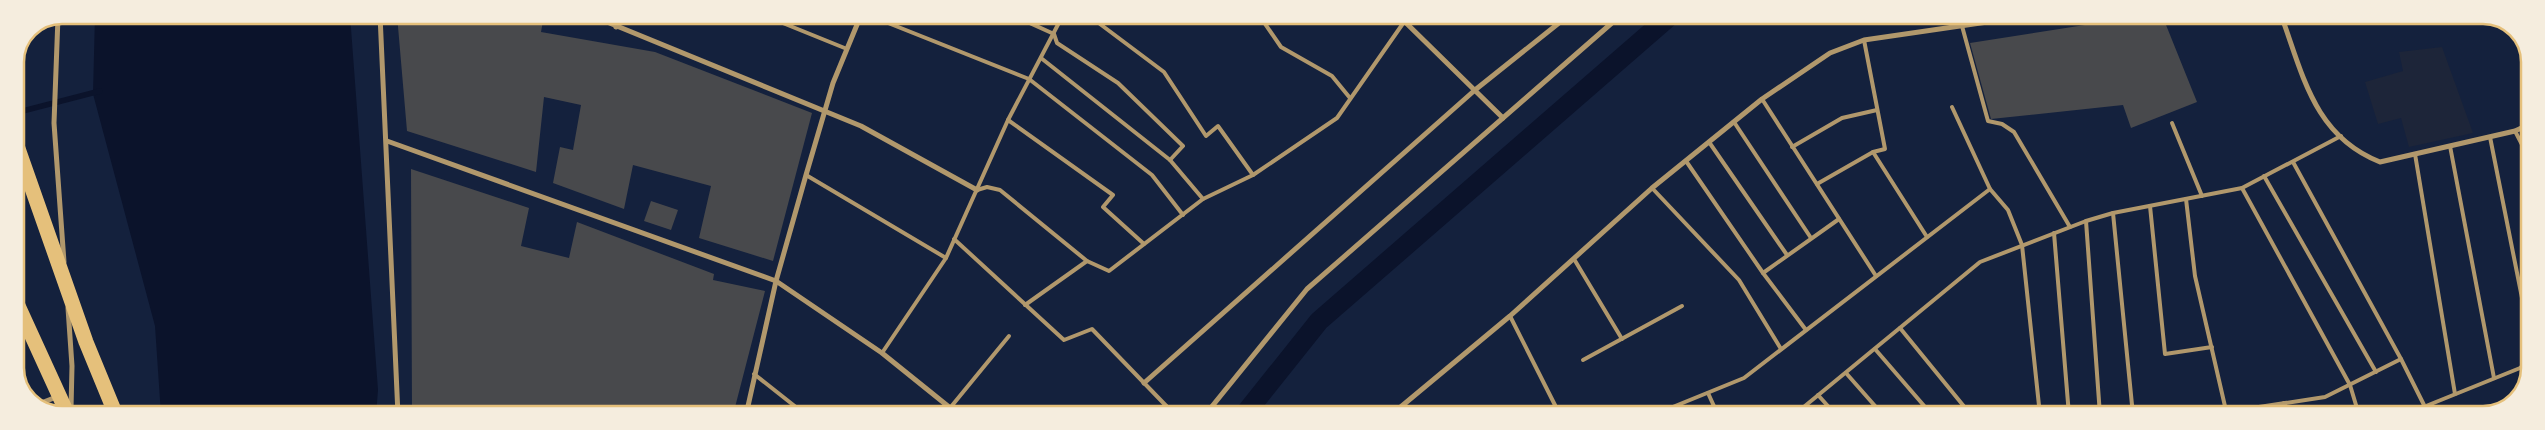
<svg xmlns="http://www.w3.org/2000/svg" width="2545" height="430" font-family="'Alegreya Sans',sans-serif">
<style>
.green{fill:#1d2539}
.water{fill:#0b132b}
.lines{fill:none;stroke-linecap:round;stroke-linejoin:round}
.stream{stroke:#0b132b;stroke-width:5.5}
.canal{stroke:#0b132b;stroke-width:20}
.building{fill:#48494c}
.service{stroke:#b1986c;stroke-width:4}
.minor{stroke:#b1986c;stroke-width:5}
.motorway{stroke:#e5c07b;stroke-width:15}
.rim{fill:none;stroke:#e5c07b;stroke-width:2.5}
</style>
<rect width="100%" height="100%" fill="#14213d"/>
<!-- green -->
<path class="green" d="M2442 47 2473 133 2409 147 2401 118 2378 124 2365 82 2403 71 2399 52Z"/>
<!-- water -->
<path class="water" d="M95 15H350L378 390 376 415H161L155 326 93 94Z"/>
<g class="lines">
<!-- stream -->
<path class="stream" d="M15 113 100 91"/>
<!-- canal -->
<path class="canal" d="M1244 415 1319 321 1671 15"/>
</g>
<!-- building -->
<g class="building">
<path d="M397 15H544L541 32 655 52 812 113 773 261 699 238 711 186 633 165 624 209 553 183 560 147 573 150 581 105 544 97 536 172 407 131Z"/>
<path d="M2149 15H2162L2197 102 2131 128 2123 105 1991 119 1970 43Z"/>
<path d="M411 169 529 208 521 246 569 258 577 222 714 274 713 280 765 291 733 415H412Z"/>
<path d="M651 201 678 210 671 230 644 221Z"/>
</g>
<g class="lines">
<!-- service -->
<g class="service">
<path d="M763 15 847 49"/>
<path d="M868 15 1029 79 1152 175 1183 215"/>
<path d="M1012 15 1054 34 1057 43 1118 83 1183 146 1170 160"/>
<path d="M1088 15 1164 72 1206 136 1218 126 1253 175"/>
<path d="M1259 15 1281 47 1332 76 1350 98"/>
<path d="M1962 26 1988 121 2002 124 2014 132 2070 227"/>
<path d="M1041 58 1170 160 1203 199"/>
<path d="M1762 99 1876 276"/>
<path d="M1952 107 1990 189 2008 210 2022 245 2040 415"/>
<path d="M1008 120 1113 195 1103 207 1144 244"/>
<path d="M1734 122 1811 238"/>
<path d="M2172 123 2202 196"/>
<path d="M2515 131 2530 160"/>
<path d="M2490 137 2530 338"/>
<path d="M1709 142 1787 255"/>
<path d="M2450 146 2494 378"/>
<path d="M1792 147 1842 118 1877 110"/>
<path d="M1873 152 1927 237"/>
<path d="M2415 154 2455 394"/>
<path d="M1686 161 1763 273 1806 330"/>
<path d="M2293 162 2401 359 2429 415"/>
<path d="M806 175 946 258"/>
<path d="M2264 176 2376 372"/>
<path d="M1817 184 1873 152 1885 149 1864 40"/>
<path d="M1652 188 1739 280 1781 349"/>
<path d="M2242 188 2350 385 2359 415"/>
<path d="M977 190 987 187 1000 190 1087 261"/>
<path d="M2186 199 2195 276 2227 415"/>
<path d="M2150 206 2165 354 2212 347"/>
<path d="M2113 213 2133 415"/>
<path d="M2086 221 2100 415"/>
<path d="M2054 233 2069 415"/>
<path d="M954 239 1064 340 1092 329 1175 415"/>
<path d="M1574 259 1622 339"/>
<path d="M1763 273 1839 219"/>
<path d="M1025 305 1087 261 1109 271 1203 199 1253 175 1337 118 1404 22"/>
<path d="M1510 316 1560 415"/>
<path d="M1900 328 1971 415"/>
<path d="M1875 349 1932 415"/>
<path d="M882 353 946 258 1008 120 1063 15"/>
<path d="M1583 360 1682 306"/>
<path d="M2521 367 2527 379"/>
<path d="M1846 373 1883 415"/>
<path d="M754 374 806 415"/>
<path d="M1708 393 1718 415"/>
<path d="M1818 395 1836 415"/>
<path d="M2284 403 2286 415"/>
<path d="M2426 406 2530 364"/>
<path d="M950 408 1009 336"/>
<path d="M2226 412 2325 397 2401 359"/>
<path d="M1158 415 1166 406"/>
<path d="M1653 415 1744 378 1990 189"/>
<path d="M1794 415 1980 262 2086 221 2113 213 2242 188 2341 136"/>
</g>
<!-- minor -->
<g class="minor">
<path d="M380 15 398 415"/>
<path d="M590 15 861 126 977 190"/>
<path d="M1398 15 1503 118"/>
<path d="M2281 15C2303 75 2314 136 2380 162L2515 131 2530 124"/>
<path d="M58 17 54 123 64 262"/>
<path d="M616 27 621 15"/>
<path d="M387 141 776 281 882 353 959 415"/>
<path d="M68 308 72 366 71 409"/>
<path d="M1144 383 1475 90 1569 15"/>
<path d="M36 405 59 396"/>
<path d="M746 415 776 281 806 175 833 83 861 15"/>
<path d="M1205 415 1307 289 1621 15"/>
<path d="M1391 415 1510 316 1652 188 1762 99 1830 53 1864 40 2036 15"/>
</g>
<!-- motorway -->
<g class="motorway">
<path d="M15 140 86 342 116 415"/>
<path d="M15 299 68 415"/>
</g>
</g>
<!-- crop -->
<path d="M0 0H2545V430H0ZM62 24H2483A38 38 0 0 1 2521 62V368A38 38 0 0 1 2483 406H62A38 38 0 0 1 24 368V62A38 38 0 0 1 62 24Z" fill="#f5edde" fill-rule="evenodd"/>
<path class="rim" d="M62 24H2483A38 38 0 0 1 2521 62V368A38 38 0 0 1 2483 406H62A38 38 0 0 1 24 368V62A38 38 0 0 1 62 24Z"/>
</svg>
